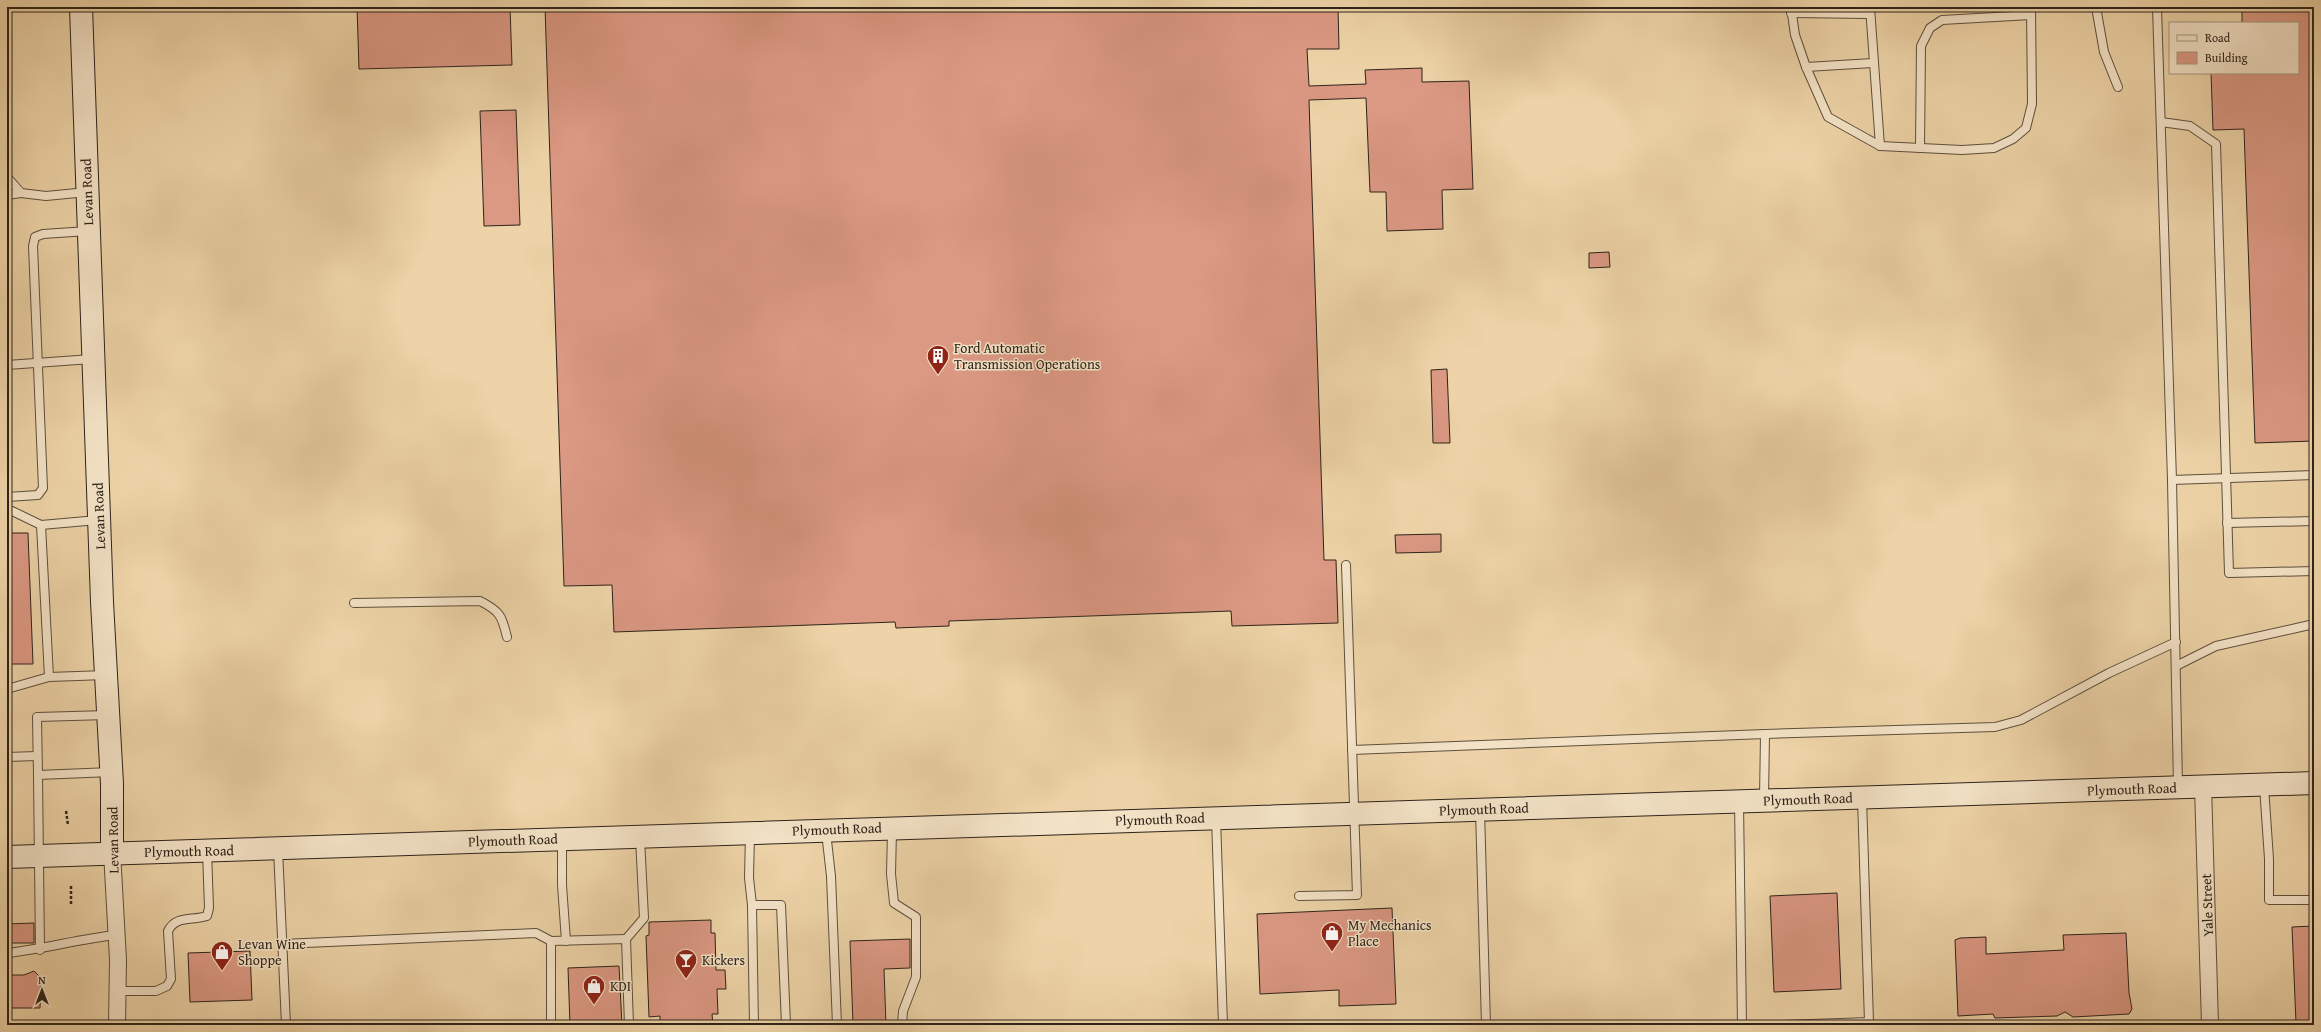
<svg xmlns="http://www.w3.org/2000/svg" width="2321" height="1032" font-family="'Gentium Book Plus',serif">
<style>
.building{fill:#db9883;stroke:#2e231a}
.lines{fill:none;stroke-linecap:round;stroke-linejoin:round}
.lane-casing{stroke:#5e4f3d;stroke-width:10}
.street-casing{stroke:#5e4f3d;stroke-width:18}
.secondary-casing{stroke:#2e231a;stroke-width:24}
.path{stroke:#2e231a;stroke-width:2.5;stroke-dasharray:3 2;stroke-linecap:butt}
.lane{stroke:#f3e2c6;stroke-width:8}
.street{stroke:#f3e2c6;stroke-width:16}
.secondary{stroke:#f3e2c6;stroke-width:22}
.labels{text-anchor:middle;stroke-width:3;stroke-linejoin:round;paint-order:stroke}
.street-label{font-size:14px;fill:#2e231a;stroke:#f3e2c6}
.poi-label{font-size:14px;fill:#2e231a;stroke:#f3e2c6;text-anchor:start}
</style>
<rect width="100%" height="100%" fill="#edd3a7"/>
<filter id="stains"><feTurbulence type="fractalNoise" baseFrequency=".005" numOctaves="4"/><feColorMatrix values="0 0 0 0 .2 0 0 0 0 .09 0 0 0 0 .02 0 0 0 .5 -.17"/></filter>
<radialGradient id="worn" r=".72"><stop offset=".6" stop-color="#630" stop-opacity="0"/><stop offset="1" stop-color="#630" stop-opacity=".3"/></radialGradient>
<!-- building -->
<g class="building">
<path d="M357 7H510L512 65 359 69Z"/>
<path d="M545 7H1338L1339 49H1307L1309 86 1366 84 1365 70 1422 68V82L1469 81 1473 189 1442 190 1443 229 1387 231 1386 192H1370L1366 98 1309 100 1324 560H1336L1338 623 1232 626 1231 611 949 621V626L896 628 895 622 614 632 612 585 564 586Z"/>
<path d="M2242 7H2314V441L2255 443 2244 129 2213 130 2211 73H2298V23H2242Z"/>
<path d="M516 110 520 225 484 226 480 111Z"/>
<path d="M1609 252 1610 267 1589 268V253Z"/>
<path d="M1447 369 1450 443H1433L1431 370Z"/>
<path d="M7 533H28L33 664H7Z"/>
<path d="M1441 534V552L1396 553 1395 535Z"/>
<path d="M1837 893 1841 989 1774 992 1770 896Z"/>
<path d="M1392 908 1396 1004 1339 1006V990L1260 994 1257 914Z"/>
<path d="M711 920V933H715L716 970H725L726 989H717L718 1014H712L713 1025H660V1016L649 1017 646 936 649 935V922Z"/>
<path d="M34 923V943H7V924Z"/>
<path d="M2314 926V1022L2296 1023 2292 927Z"/>
<path d="M2126 933 2129 993 2132 1009 2129 1014 2073 1017 2065 1012 2057 1016 1995 1018 1993 1014 1958 1016 1955 940 1960 938 1986 937V954L2064 950 2063 935Z"/>
<path d="M910 939V968L884 969 886 1025H853L850 941Z"/>
<path d="M250 951 252 1000 190 1002 188 953Z"/>
<path d="M619 966 622 1025H570L568 968Z"/>
<path d="M34 971 41 978 40 1008H7V975H24Z"/>
</g>
<g class="lines">
<!-- lane casing -->
<g class="lane-casing">
<g id="lane">
<path d="M1791 7 1795 35 1806 67 1828 117 1880 146 1962 150 1994 148 2013 139 2026 128 2032 104 2031 7"/>
<path d="M1870 7 1880 146"/>
<path d="M2096 7 2104 52 2118 87"/>
<path d="M2157 7 2172 480 2178 786"/>
<path d="M1791 13 1870 14"/>
<path d="M1806 67 1873 63"/>
<path d="M2161 122 2190 126 2216 144 2229 573 2314 571"/>
<path d="M1920 148 1921 46 1930 28 1942 20 2031 15"/>
<path d="M7 171V177L21 193 46 196 87 192"/>
<path d="M7 195 21 193"/>
<path d="M7 365 92 359"/>
<path d="M2172 480 2314 475"/>
<path d="M7 497 38 495 43 488 33 246 35 237 43 234 88 231"/>
<path d="M7 511H12L41 525 98 520"/>
<path d="M2227 523 2314 521"/>
<path d="M41 525 49 677"/>
<path d="M354 603 480 601C500 611 502 616 507 637"/>
<path d="M2176 666 2216 646 2314 624"/>
<path d="M7 689 49 677 106 675"/>
<path d="M1765 734 1995 727 2021 720 2109 673 2176 642"/>
<path d="M1352 750 1765 734 1764 799"/>
<path d="M7 757 37 756"/>
<path d="M38 775 37 717 108 715"/>
<path d="M2264 786 2269 859V900H2314"/>
<path d="M1739 802 1742 1025"/>
<path d="M1480 810 1486 1025"/>
<path d="M1216 818 1223 1025"/>
<path d="M892 830 891 874 894 903 916 917V977L903 1011 902 1025"/>
<path d="M826 832 831 876 837 1025"/>
<path d="M750 834 749 878 752 905"/>
<path d="M562 841V885L566 941"/>
<path d="M278 849 286 1025"/>
<path d="M1299 896 1357 895 1346 565"/>
<path d="M626 939 644 918 640 838"/>
<path d="M282 944 536 933 551 941"/>
<path d="M40 950 38 775 111 772"/>
<path d="M7 953C44 949 79 939 116 935"/>
<path d="M118 991H156L167 986 171 979 168 931C176 915 192 921 207 916L209 908 207 851"/>
<path d="M551 1025V941L626 939 629 1025"/>
<path d="M754 1025 752 905H781L786 1025"/>
<path d="M1782 1025 1869 1022 1862 798"/>
</g>
</g>
<!-- street casing -->
<g class="street-casing">
<g id="street">
<path d="M2203 786 2210 1025"/>
<path d="M112 852 118 960 117 1025"/>
</g>
</g>
<!-- secondary casing -->
<g class="secondary-casing">
<g id="secondary">
<path d="M81 7 102 602 112 784V852"/>
<path d="M7 857 2314 783"/>
</g>
</g>
<!-- path -->
<g class="path">
<path d="M66 811 68 825"/>
<path d="M71 886V905"/>
</g>
<!-- lane -->
<use href="#lane" class="lane"/>
<!-- street -->
<use href="#street" class="street"/>
<!-- secondary -->
<use href="#secondary" class="secondary"/>
</g>
<!-- icons -->
<defs>
<g id="building-pin" transform="scale(1.15)"><path d="M0 17L-7.5 6A9.5 9.5 0 1 1 7.5 6Z" fill="#8f2418" stroke="#f3e2c6"/><path d="M-4-6H4V6H1V3H-1V6H-4ZM-2.5-4.3h1.7v1.8h-1.7ZM.8-4.3h1.7v1.8H.8ZM-2.5-1h1.7V.8h-1.7ZM.8-1h1.7V.8H.8Z" fill="#fff"/></g>
<g id="shop-pin" transform="scale(1.15)"><path d="M0 17L-7.5 6A9.5 9.5 0 1 1 7.5 6Z" fill="#8f2418" stroke="#f3e2c6"/><path d="M-5-2.5h2.3a2.7 3.5 0 0 1 5.4 0H5L5.5 6h-11ZM-1.5-2.5h3a1.5 2.3 0 0 0-3 0Z" fill="#fff"/></g>
<g id="bar-pin" transform="scale(1.15)"><path d="M0 17L-7.5 6A9.5 9.5 0 1 1 7.5 6Z" fill="#8f2418" stroke="#f3e2c6"/><path d="M-6-5H6L.8 .8V4.5H3.5V6h-7V4.5H-.8V.8Z" fill="#fff"/></g>
</defs>
<g fill-rule="evenodd">
<use href="#building-pin" x="938" y="356"/>
<use href="#shop-pin" x="1332" y="933"/>
<use href="#shop-pin" x="222" y="952"/>
<use href="#bar-pin" x="686" y="960"/>
<use href="#shop-pin" x="594" y="986"/>
</g>
<g class="labels">
<!-- street labels -->
<g class="street-label">
<text transform="translate(87 192) rotate(-92)" y="5">Levan Road</text>
<text transform="translate(99 516) rotate(-92)" y="5">Levan Road</text>
<text transform="translate(2132 789) rotate(-2)" y="5">Plymouth Road</text>
<text transform="translate(1808 799) rotate(-2)" y="5">Plymouth Road</text>
<text transform="translate(1484 809) rotate(-2)" y="5">Plymouth Road</text>
<text transform="translate(1160 819) rotate(-2)" y="5">Plymouth Road</text>
<text transform="translate(837 829) rotate(-2)" y="5">Plymouth Road</text>
<text transform="translate(113 840) rotate(-91)" y="5">Levan Road</text>
<text transform="translate(513 840) rotate(-2)" y="5">Plymouth Road</text>
<text transform="translate(189 851) rotate(-1)" y="5">Plymouth Road</text>
<text transform="translate(2207 905) rotate(-92)" y="5">Yale Street</text>
</g>
<!-- poi labels -->
<g class="poi-label">
<text x="954" y="353">Ford Automatic<tspan x="954" dy="16">Transmission Operations</tspan></text>
<text x="1348" y="930">My Mechanics<tspan x="1348" dy="16">Place</tspan></text>
<text x="238" y="949">Levan Wine<tspan x="238" dy="16">Shoppe</tspan></text>
<text x="702" y="965">Kickers</text>
<text x="610" y="991">KDI</text>
</g>
</g>
<!-- margin -->
<rect width="2321" height="1032" fill="none" stroke="#edd3a7" stroke-width="24"/>
<rect x="8" y="8" width="2305" height="1016" fill="none" stroke="#2e231a" stroke-width="2"/>
<rect x="12" y="12" width="2297" height="1008" fill="none" stroke="#2e231a"/>
<!-- legend -->
<rect x="2169" y="22" width="130" height="52" fill="#f3e2c6" stroke="#a49681"/>
<rect x="2177" y="35" width="20" height="6" fill="#f3e2c6" stroke="#a49681"/>
<text x="2205" y="42" font-size="12" fill="#2e231a">Road</text>
<rect x="2177" y="52" width="20" height="12" fill="#db9883" stroke="#a49681"/>
<text x="2205" y="62" font-size="12" fill="#2e231a">Building</text>
<!-- north arrow -->
<g transform="translate(42 990)" stroke="#f3e2c6" stroke-width="3" paint-order="stroke">
<path d="M0-3L7 15L0 10L-7 15Z" fill="#2e231a"/>
<text y="-6" font-size="11" font-weight="bold" text-anchor="middle" fill="#2e231a">N</text>
</g>
<rect width="100%" height="100%" filter="url(#stains)"/>
<rect width="100%" height="100%" fill="url(#worn)"/>
</svg>
